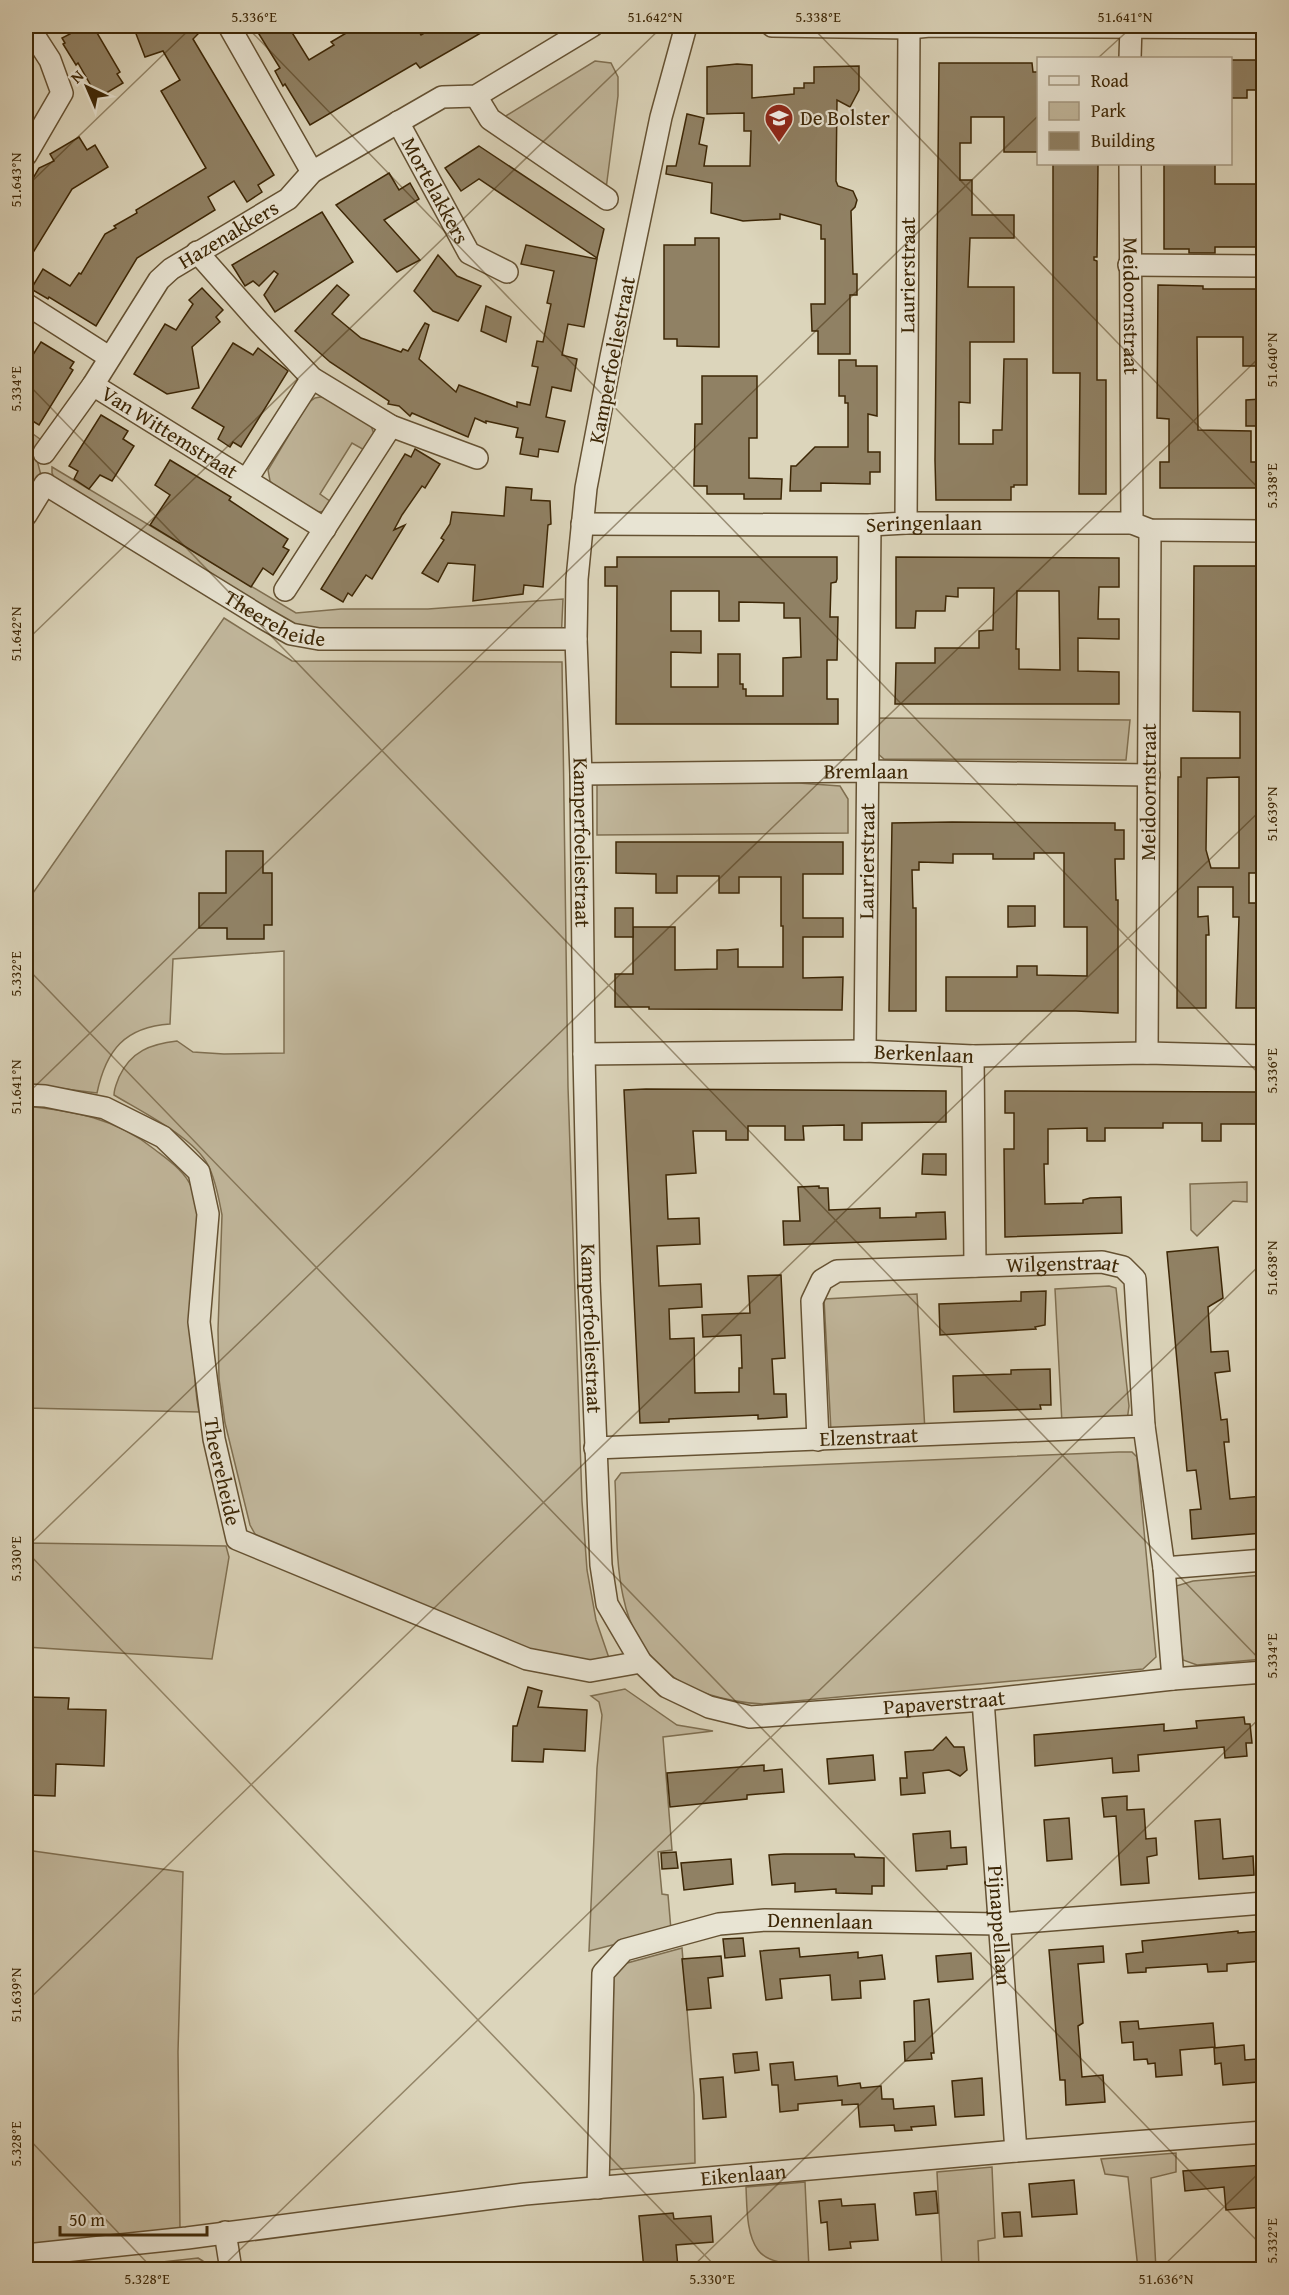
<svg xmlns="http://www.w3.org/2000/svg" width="1289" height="2295" font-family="'Gentium Book Plus',serif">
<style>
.green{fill:#c1b79c;stroke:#7f6f51;stroke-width:1.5}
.building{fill:#908164;stroke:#3d2706;stroke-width:1.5;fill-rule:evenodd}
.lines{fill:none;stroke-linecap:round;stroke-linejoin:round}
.minor-casing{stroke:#655233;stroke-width:24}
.minor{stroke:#e8e4d3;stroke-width:21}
.ticks{fill:none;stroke:#3d2706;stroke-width:1.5;stroke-opacity:0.45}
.labels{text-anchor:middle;stroke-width:4.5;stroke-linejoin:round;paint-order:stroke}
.poi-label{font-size:21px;fill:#3d2706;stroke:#e8e4d3;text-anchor:start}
.street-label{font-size:21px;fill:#3d2706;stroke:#e8e4d3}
.neatline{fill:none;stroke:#3d2706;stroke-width:2}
.ticks-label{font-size:15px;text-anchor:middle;fill:#3d2706}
</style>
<rect width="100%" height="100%" fill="#dcd5bb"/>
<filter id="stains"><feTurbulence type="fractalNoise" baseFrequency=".00333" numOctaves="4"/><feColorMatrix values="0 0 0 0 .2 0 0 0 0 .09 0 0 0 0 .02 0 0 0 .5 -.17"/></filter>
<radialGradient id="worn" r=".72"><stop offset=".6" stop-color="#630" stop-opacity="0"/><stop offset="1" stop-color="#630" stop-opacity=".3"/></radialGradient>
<!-- green -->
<g class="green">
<path d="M595 61 611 63 618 77V96L606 189 504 117Z"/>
<path d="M326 396 370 423 374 434 366 451 352 443 320 494 334 504C327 511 324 513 314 511L273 485 270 481 268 470 308 403 315 398Z"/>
<path d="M26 429 40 439 37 460 43 483 26 488Z"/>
<path d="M52 467 296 613 341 609H428L563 599 561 642 297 641 56 481 52 473Z"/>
<path d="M224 618 292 661 562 662 568 1087 582 1501 587 1570 596 1620 610 1661 577 1671 262 1539 255 1534 250 1525 225 1423 219 1379 218 1330 222 1215C219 1200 216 1180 208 1165 193 1137 142 1112 114 1095 114 1088 117 1083 119 1077 131 1051 151 1044 177 1041L193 1052 224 1054 284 1053V951L173 959 170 1024C125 1027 106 1050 97 1093L26 1084V903Z"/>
<path d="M877 718 1130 720 1126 760 884 759 877 753Z"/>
<path d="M608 782 799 783 840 786 848 799V833L597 835V784Z"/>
<path d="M26 1106C73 1111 116 1118 154 1149 168 1160 184 1170 192 1188 200 1208 197 1235 197 1256 196 1303 190 1367 199 1412L26 1408Z"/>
<path d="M1247 1182V1202L1233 1201 1197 1236 1191 1230 1190 1184Z"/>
<path d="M1109 1286 1116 1288 1129 1406 1127 1421 1062 1424 1055 1289Z"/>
<path d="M917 1294 925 1431H831L824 1299Z"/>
<path d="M1119 1452H1132L1137 1457 1156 1657 1143 1669 763 1704C692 1700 638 1670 623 1596 615 1559 617 1519 615 1481L621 1473Z"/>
<path d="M26 1543 226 1546 229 1557 212 1659 26 1647Z"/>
<path d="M1263 1575V1659L1197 1665 1183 1660 1174 1593 1176 1586 1193 1581Z"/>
<path d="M625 1689 677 1725 713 1731 663 1737 672 1850 658 1852 662 1894 668 1895 671 1930 589 1951 597 1768 602 1715 599 1702 591 1696Z"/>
<path d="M26 1850 183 1872 178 2052 180 2230 26 2250Z"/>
<path d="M682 1948 694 2095 695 2163 608 2170 614 1975 620 1965Z"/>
<path d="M1176 2153V2172L1151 2178 1156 2269H1138L1128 2177 1105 2174 1101 2159Z"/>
<path d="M992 2167 995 2238 978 2241 979 2269H940H942L937 2172Z"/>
<path d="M805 2182 809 2269H783L779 2262C771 2260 763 2257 758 2250 746 2234 747 2206 746 2187Z"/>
<path d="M198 2258 203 2261 204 2269H99Z"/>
</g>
<!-- building -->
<g class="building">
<path d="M65 26H93L120 72 117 74 123 83 98 98 78 63 76 65 63 44 65 43 62 38 70 34Z"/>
<path d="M133 26H193L198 34 193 39 274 175 258 185 262 192 247 202 234 181 208 197 215 210 137 258 96 326 49 297 48 299 31 289 43 269 70 286 79 273 81 274 105 234 116 228 114 226 137 213 136 210 206 168 161 91 180 80 163 51 145 57Z"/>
<path d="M254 26H288L309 60 334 45 331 42 358 26H416L421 35 437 26H493L420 68 416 63 310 125 285 84 283 86 275 71 280 68Z"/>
<path d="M1230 60H1263V90H1247V98H1230Z"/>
<path d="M939 63H1032L1033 72H1038V152H1004V117H971V143H960V180H972V215H1014V238H970L968 287H1014V342H970V403L959 402V444H993V430H1002L1004 359H1027V485H1014V487H1011V500H936L935 460Z"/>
<path d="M737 64 752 65V98L794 94V88H804V83H814V67L859 66V90L850 107 837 100 836 181 838 186 853 191 857 200 855 207 851 211 853 274H857V295H850V354H818V331H812L811 304H825V239H821V225L780 214V219L743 221 711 213 712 183 666 174 667 166H676L687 114 704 118 699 144 707 146 704 166H750L751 131H744V113L707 114V67Z"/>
<path d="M79 137 87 150 95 145 108 167 72 189 26 264V190L39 168 54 161 50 154Z"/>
<path d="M479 146 604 229 597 258 479 179 461 191 445 168Z"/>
<path d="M1053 164H1098L1097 257H1094V260L1097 261V380H1106V494H1079L1080 373H1053Z"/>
<path d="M1164 164H1215V184H1256V210L1263 211V247H1215V253H1189V249H1164Z"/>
<path d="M389 173 399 190 410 183 419 199 384 220 420 260 397 272 336 205Z"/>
<path d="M322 212 353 262 275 312 264 295 278 274 274 271 259 286 253 281 245 286 232 265Z"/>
<path d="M695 238H719V347L677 346V339H664V245H695Z"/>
<path d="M526 245 597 259 584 327 568 324 562 355 577 359 571 391 552 387 546 417 565 421 558 452 539 449 538 457 520 454 523 438 516 437 518 428 486 421V423L475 418 468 437 412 413 410 416 399 406 388 404 389 401 330 362 295 331 337 285 349 295 332 314 361 338 401 352 403 349 408 351 425 323 429 325 419 359 456 392 459 385 517 407V402L530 405 538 367 532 366 537 341 543 342 551 304 547 303 554 271 521 264Z"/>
<path d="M438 255 457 276 481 286 458 321 433 311 414 291Z"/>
<path d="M1158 285 1203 286V289H1263V337H1260V366H1243V337H1197L1198 430 1251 431V462H1263V488H1160V462H1169V419L1157 418Z"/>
<path d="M202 288 223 310 216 317 220 322 192 347 199 388 167 394 134 374 165 324 176 330 193 304 189 300Z"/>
<path d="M486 306 511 317 506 342 481 331Z"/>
<path d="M41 342 74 362 70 368 73 370 39 425 26 417V355L31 358Z"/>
<path d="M233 343 253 355 258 348 288 371 241 447 233 442 230 447 218 439 224 427 192 408Z"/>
<path d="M839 360H856V366H877V416L868 414V452H880V472H870V484L821 483V491H790L791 466H796L815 447H848V403H845V396H839Z"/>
<path d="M702 376H757V438H749V478L782 479 781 499H744V494H707V486H694L695 424H702Z"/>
<path d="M1261 399V426H1246V400Z"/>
<path d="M101 415 128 431 123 439 134 446 112 481 100 475 89 489 74 479 78 471 69 466Z"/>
<path d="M415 449 440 464 425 488 422 486 402 515 394 530 405 525 372 579 366 575 352 596 348 593 343 602 321 589 405 454 411 457Z"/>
<path d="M170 460 231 497 229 500 288 539 283 547 289 550 273 575 263 568 251 587 150 525 170 495 155 485Z"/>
<path d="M506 487 532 489 531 500 550 501 551 524 548 525 543 587 524 585 523 594 473 601 475 565 448 563 438 582 422 573 444 540 441 538 450 524 452 512 504 516Z"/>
<path d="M617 557H837V579L836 582 831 583 830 617H838L837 660H827V699H838V724H616L617 586H605V567H617ZM671 591H719V621H739V602L784 603V618H800L801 657 783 658V696H746V689H743V684H740V654H718V687H671V652L701 653V631H671Z"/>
<path d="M896 557 1119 558V587H1099L1098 619H1119V639L1078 638V671L1119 672V704H895L896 663H935V648H979V631L993 630 994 588H958V597L946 596 945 611H916L915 628H896ZM1017 591H1059L1060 670 1019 669V649H1016Z"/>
<path d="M1194 566H1263V671H1259V701H1263V873H1249V903H1263V1008H1236L1239 917H1233V887H1198V917L1208 916 1209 935H1206V1008H1177L1178 777H1181V758H1240V712L1193 711ZM1239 777V868H1211L1206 850 1207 778Z"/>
<path d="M952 822 1115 823V830H1124V859H1115L1116 900H1118V1013L1076 1011H946V977H1017V966H1037V975L1087 976V927H1064V853H1034V859H993V854H953V863L919 862V870H912L913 908H916V1011H889L892 823Z"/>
<path d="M616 842H843V874H803V918H843V937H803V978L843 977 842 1010 649 1009V1007H615V974H633V927H675V970L717 969V950H727L738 949V967H783V926H781V877H739V893H719V876H677V893H656V874L616 873Z"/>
<path d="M226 851H263V873H272V925H264V939H227V928H199V893H226Z"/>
<path d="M1008 906H1035V926L1008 927Z"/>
<rect x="615" y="908" width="18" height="29"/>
<path d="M646 1089 946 1091V1122L862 1123V1140H844V1125L803 1126 804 1140H785V1126H748V1140H726V1131H693L696 1173 666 1175 668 1219 699 1218 700 1244 657 1246 659 1286 701 1284 702 1307 669 1309 670 1339 694 1338 695 1393 739 1392V1368H742L741 1335 703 1337 702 1315 750 1313 748 1276 781 1275 785 1358 772 1359 774 1394H786L787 1417 758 1419V1415L669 1419V1422L640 1423 624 1090Z"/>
<path d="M1005 1091 1260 1092V1124H1221V1141H1202V1123H1163V1128H1105V1141H1087V1128L1048 1129V1164H1044L1045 1204 1083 1203V1200L1090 1198 1121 1197 1122 1233 1005 1237 1004 1149H1014V1113H1005Z"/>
<path d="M923 1154H946V1175L922 1174Z"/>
<path d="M819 1186V1188H828L829 1210 880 1208V1218L916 1217V1213L945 1212 946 1239 784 1245 783 1221H800L798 1187Z"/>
<path d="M1218 1247 1223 1298 1208 1307 1211 1352 1228 1351 1230 1371 1215 1373 1221 1420 1227 1419 1229 1442H1224L1230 1499 1263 1496V1533L1192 1539 1190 1510 1201 1509 1196 1470 1187 1471 1167 1252Z"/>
<path d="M1046 1291 1045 1325 1035 1327 1036 1329 940 1335 939 1304 1021 1301V1292Z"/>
<path d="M1050 1369 1051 1405H1040L1041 1409 954 1412 953 1376 1011 1374V1370Z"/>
<path d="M528 1687 542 1691 538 1707 587 1710 585 1751 544 1749 543 1762 512 1761 513 1726H517Z"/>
<path d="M26 1697 69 1698 68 1709 106 1710 104 1766 56 1764 55 1796 28 1795Z"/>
<path d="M1244 1717 1245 1724H1250L1252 1743H1246L1247 1756 1225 1758 1224 1747 1138 1755 1139 1771 1113 1773 1112 1758 1035 1766 1034 1735 1164 1724V1731L1197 1728 1196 1721Z"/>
<path d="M946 1737 954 1747H964L967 1770 960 1776 949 1770 923 1773 925 1793 901 1795 900 1778H907L905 1752 933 1750Z"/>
<path d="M873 1755 875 1780 829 1784 827 1759Z"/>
<path d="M764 1765V1771L782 1769 784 1792 747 1795V1799L670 1807 667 1773Z"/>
<path d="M1127 1796V1810L1144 1809 1146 1839 1156 1838 1157 1855 1147 1857 1149 1883 1121 1885 1116 1816 1104 1817 1102 1798Z"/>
<path d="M1069 1818 1072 1859 1047 1861 1044 1820Z"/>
<path d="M1220 1819 1223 1859 1253 1856 1254 1875 1199 1879 1195 1821Z"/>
<path d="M950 1831 951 1848 966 1847 967 1864 947 1866V1869L916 1871 913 1834Z"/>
<path d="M676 1852 678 1868 662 1869 661 1853Z"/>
<path d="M784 1854H854L855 1857 884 1858V1886H872V1894L836 1893V1889L795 1892V1883L772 1885 769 1855Z"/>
<path d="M731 1859 733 1884 684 1890 681 1863Z"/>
<path d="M1238 1931V1933L1263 1931V1961L1227 1964V1971L1208 1972 1207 1964 1146 1968V1972L1128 1973 1126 1954 1143 1952 1142 1941Z"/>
<path d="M743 1938 745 1956 725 1958 723 1939Z"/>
<path d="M1103 1946 1104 1962 1078 1964 1083 2023 1078 2026 1082 2077 1103 2075 1105 2102 1066 2105 1065 2080H1060L1049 1950Z"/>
<path d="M799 1948 800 1957 858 1952V1958L882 1955 885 1979 860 1981 861 1998 832 2000 830 1975 780 1979 782 1998 766 2000 760 1951Z"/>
<path d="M971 1953 973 1979 938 1982 936 1956Z"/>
<path d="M721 1956 723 1976 708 1978 711 2008 687 2010 682 1959Z"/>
<path d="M929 1999 934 2053H931L932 2059 905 2061 904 2042 915 2041 914 2001Z"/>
<path d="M1138 2021 1139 2029 1213 2023 1215 2047 1180 2050 1182 2075 1156 2077 1155 2063 1148 2064 1147 2059 1134 2060 1133 2042 1122 2043 1120 2022Z"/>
<path d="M1244 2045 1245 2060 1257 2059 1258 2082 1223 2085 1221 2063 1215 2064 1214 2048Z"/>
<path d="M757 2052 759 2070 735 2073 733 2054Z"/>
<path d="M793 2062 795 2080 837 2076 838 2086 860 2083 861 2088 881 2086 882 2099H893L894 2109 934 2106 936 2125 911 2127 912 2130 895 2131 894 2125 860 2127 858 2104 842 2105V2100L798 2104V2110L780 2112 778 2085H772L770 2064Z"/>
<path d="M723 2077 726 2117 703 2119 700 2079Z"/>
<path d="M982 2078 984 2115 955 2117 952 2081Z"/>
<path d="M1263 2165V2207L1226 2210 1224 2187 1185 2191 1183 2171Z"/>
<path d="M1074 2180 1077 2214 1032 2217 1029 2184Z"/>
<path d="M936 2191 938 2213 916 2215 914 2193Z"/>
<path d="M841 2199 842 2206 875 2204 878 2240 850 2242 851 2248 829 2250 827 2222 821 2223 819 2201Z"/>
<path d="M1020 2212 1022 2236 1004 2237 1002 2213Z"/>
<path d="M673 2213 674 2219 711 2216 713 2242 676 2245 678 2268 644 2270 639 2216Z"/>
</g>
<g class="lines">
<!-- minor casing -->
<g class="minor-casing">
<g id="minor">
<path d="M229 26 312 172"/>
<path id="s1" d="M686 26 661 117 611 357 586 488 577 579 576 639 581 774 584 1054 589 1281 601 1565 607 1604 641 1662 667 1687 709 1707 750 1717 983 1700 1173 1679 1264 1672"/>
<path d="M772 26 909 28 930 26 1264 28"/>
<path d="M1130 58 1131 26"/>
<path d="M476 96 490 119 607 199"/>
<path id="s2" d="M398 122 469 253 507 272"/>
<path d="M26 155 62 93 50 60 28 26"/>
<path id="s3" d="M1130 164 1132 523"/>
<path d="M197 252 259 322 312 378 391 426 477 458"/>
<path d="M1129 265 1264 266"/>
<path d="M26 304 109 357"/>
<path id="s4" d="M93 385 325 529"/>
<path id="s5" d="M44 453 93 385 159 280 171 269 288 199 312 172 442 97 476 96 592 26"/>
<path d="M247 479 312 378"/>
<path id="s6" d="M26 515 45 484 263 618 291 634 319 639H576"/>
<path id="s7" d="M906 523 909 28"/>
<path id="s8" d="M582 524 870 525 906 523H1132L1150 530 1264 531"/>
<path d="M285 590 391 426"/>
<path id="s9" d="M581 774 867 771 1149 775"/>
<path id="s10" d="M865 1051 870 525"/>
<path id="s11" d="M1147 1053 1150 530"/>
<path id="s12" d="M584 1054 865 1051 973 1056 1147 1053 1264 1056"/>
<path d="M973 1056 975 1266"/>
<path id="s13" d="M26 1095 45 1096 105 1108 163 1137 199 1172 208 1214 199 1322 214 1439 237 1539 527 1659 590 1671 641 1662"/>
<path id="s14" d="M818 1440 812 1301 822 1280 837 1271 1102 1262 1123 1267 1135 1279 1144 1426 1164 1568 1173 1679"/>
<path id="s15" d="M595 1448 1144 1426"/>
<path d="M1164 1568 1264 1560"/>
<path id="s16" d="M983 1700 1016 2151"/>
<path id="s17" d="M598 2188 603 1973 624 1950 719 1924 765 1920 999 1924 1264 1903"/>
<path d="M225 2232 231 2270"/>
<path id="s18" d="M26 2255 187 2238 525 2194 1016 2151 1264 2132"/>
</g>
</g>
<!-- minor -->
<use href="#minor" class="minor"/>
</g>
<!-- ticks -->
<path class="ticks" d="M246 26 1264 1079M811 26 1264 494M1098 58 1133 26M26 187 193 26M26 382 1264 1664M26 641 663 26M26 967 1264 2248M26 1095 1038 116M26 1548 1264 353M26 1551 719 2270M26 2002 1264 807M26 2136 154 2270M219 2270 1264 1261M689 2270 1264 1714M1159 2270 1264 2168"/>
<!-- icons -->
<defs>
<g id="school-pin" transform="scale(1.5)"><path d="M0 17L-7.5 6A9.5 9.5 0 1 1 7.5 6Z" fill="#8f2418" stroke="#e8e4d3"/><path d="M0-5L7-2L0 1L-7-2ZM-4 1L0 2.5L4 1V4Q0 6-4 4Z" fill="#fff"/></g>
</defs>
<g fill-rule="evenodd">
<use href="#school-pin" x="779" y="118"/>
</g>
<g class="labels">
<!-- poi labels -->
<g class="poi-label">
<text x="800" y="125">De Bolster</text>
</g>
<!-- street labels -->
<g class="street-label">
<text dy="7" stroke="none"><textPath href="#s2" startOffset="78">Mortelakkers</textPath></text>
<text dy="7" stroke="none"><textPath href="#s5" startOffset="291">Hazenakkers</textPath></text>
<text dy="7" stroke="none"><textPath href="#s7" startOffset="248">Laurierstraat</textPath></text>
<text dy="7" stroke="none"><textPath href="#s3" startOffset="142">Meidoornstraat</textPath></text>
<text transform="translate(612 360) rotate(-79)" y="7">Kamperfoeliestraat</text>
<text dy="7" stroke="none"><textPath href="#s4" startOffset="90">Van Wittemstraat</textPath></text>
<text dy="7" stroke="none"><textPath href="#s8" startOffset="342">Seringenlaan</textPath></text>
<text dy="7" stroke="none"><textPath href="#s6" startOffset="304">Theereheide</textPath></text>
<text dy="7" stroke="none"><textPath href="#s9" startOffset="285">Bremlaan</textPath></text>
<text dy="7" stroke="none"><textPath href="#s11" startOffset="261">Meidoornstraat</textPath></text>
<text dy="7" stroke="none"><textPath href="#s1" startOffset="828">Kamperfoeliestraat</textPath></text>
<text dy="7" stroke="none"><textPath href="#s10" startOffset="190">Laurierstraat</textPath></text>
<text dy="7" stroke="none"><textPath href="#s12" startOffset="340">Berkenlaan</textPath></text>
<text dy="7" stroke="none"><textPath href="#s14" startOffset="406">Wilgenstraat</textPath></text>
<text dy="7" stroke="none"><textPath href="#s1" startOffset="1314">Kamperfoeliestraat</textPath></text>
<text dy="7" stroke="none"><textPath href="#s15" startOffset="274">Elzenstraat</textPath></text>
<text dy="7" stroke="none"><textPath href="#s13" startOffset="498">Theereheide</textPath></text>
<text dy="7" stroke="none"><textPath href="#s1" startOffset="1977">Papaverstraat</textPath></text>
<text dy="7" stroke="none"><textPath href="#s17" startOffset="446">Dennenlaan</textPath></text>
<text dy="7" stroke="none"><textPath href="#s16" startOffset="226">Pijnappellaan</textPath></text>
<text dy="7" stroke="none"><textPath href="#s18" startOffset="722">Eikenlaan</textPath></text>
</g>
</g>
<!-- margin -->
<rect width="1289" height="2295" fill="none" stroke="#dcd5bb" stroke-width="66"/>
<!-- legend -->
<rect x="1037" y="57" width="195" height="108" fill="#e8e4d3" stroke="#a49881" stroke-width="1.5"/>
<rect x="1049" y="76" width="30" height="9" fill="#e8e4d3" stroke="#a49881" stroke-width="1.5"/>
<text x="1091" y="87" font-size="18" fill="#3d2706">Road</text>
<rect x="1049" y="102" width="30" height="18" fill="#c1b79c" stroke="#a49881" stroke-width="1.5"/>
<text x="1091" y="117" font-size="18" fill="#3d2706">Park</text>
<rect x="1049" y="132" width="30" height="18" fill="#908164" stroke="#a49881" stroke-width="1.5"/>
<text x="1091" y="147" font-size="18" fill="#3d2706">Building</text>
<!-- north arrow -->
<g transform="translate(87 87) rotate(316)" stroke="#e8e4d3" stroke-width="4.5" paint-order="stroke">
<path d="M0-4.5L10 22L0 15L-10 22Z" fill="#3d2706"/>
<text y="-9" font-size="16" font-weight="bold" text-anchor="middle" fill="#3d2706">N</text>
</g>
<!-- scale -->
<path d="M60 2226v9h147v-9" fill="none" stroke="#3d2706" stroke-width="3"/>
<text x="69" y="2226" font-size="18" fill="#3d2706" stroke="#e8e4d3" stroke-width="4.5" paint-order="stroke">50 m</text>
<rect x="33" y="33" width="1223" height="2229" class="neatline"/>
<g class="ticks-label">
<text x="254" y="22">5.336°E</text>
<text x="655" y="22">51.642°N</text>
<text x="818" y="22">5.338°E</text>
<text x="1125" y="22">51.641°N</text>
<text transform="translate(16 180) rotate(-90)" y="5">51.643°N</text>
<text transform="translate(1272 360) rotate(-90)" y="5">51.640°N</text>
<text transform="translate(16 389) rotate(-90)" y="5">5.334°E</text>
<text transform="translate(1272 486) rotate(-90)" y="5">5.338°E</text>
<text transform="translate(16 634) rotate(-90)" y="5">51.642°N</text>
<text transform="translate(1272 814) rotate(-90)" y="5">51.639°N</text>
<text transform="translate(16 974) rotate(-90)" y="5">5.332°E</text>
<text transform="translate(1272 1071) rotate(-90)" y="5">5.336°E</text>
<text transform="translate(16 1087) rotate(-90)" y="5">51.641°N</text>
<text transform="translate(1272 1268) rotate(-90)" y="5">51.638°N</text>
<text transform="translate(16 1559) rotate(-90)" y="5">5.330°E</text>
<text transform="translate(1272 1656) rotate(-90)" y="5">5.334°E</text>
<text transform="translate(16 1995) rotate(-90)" y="5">51.639°N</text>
<text transform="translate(16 2144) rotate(-90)" y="5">5.328°E</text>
<text transform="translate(1272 2241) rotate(-90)" y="5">5.332°E</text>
<text x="147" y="2284">5.328°E</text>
<text x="712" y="2284">5.330°E</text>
<text x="1166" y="2284">51.636°N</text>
</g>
<rect width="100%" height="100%" filter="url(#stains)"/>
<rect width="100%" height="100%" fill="url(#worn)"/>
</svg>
